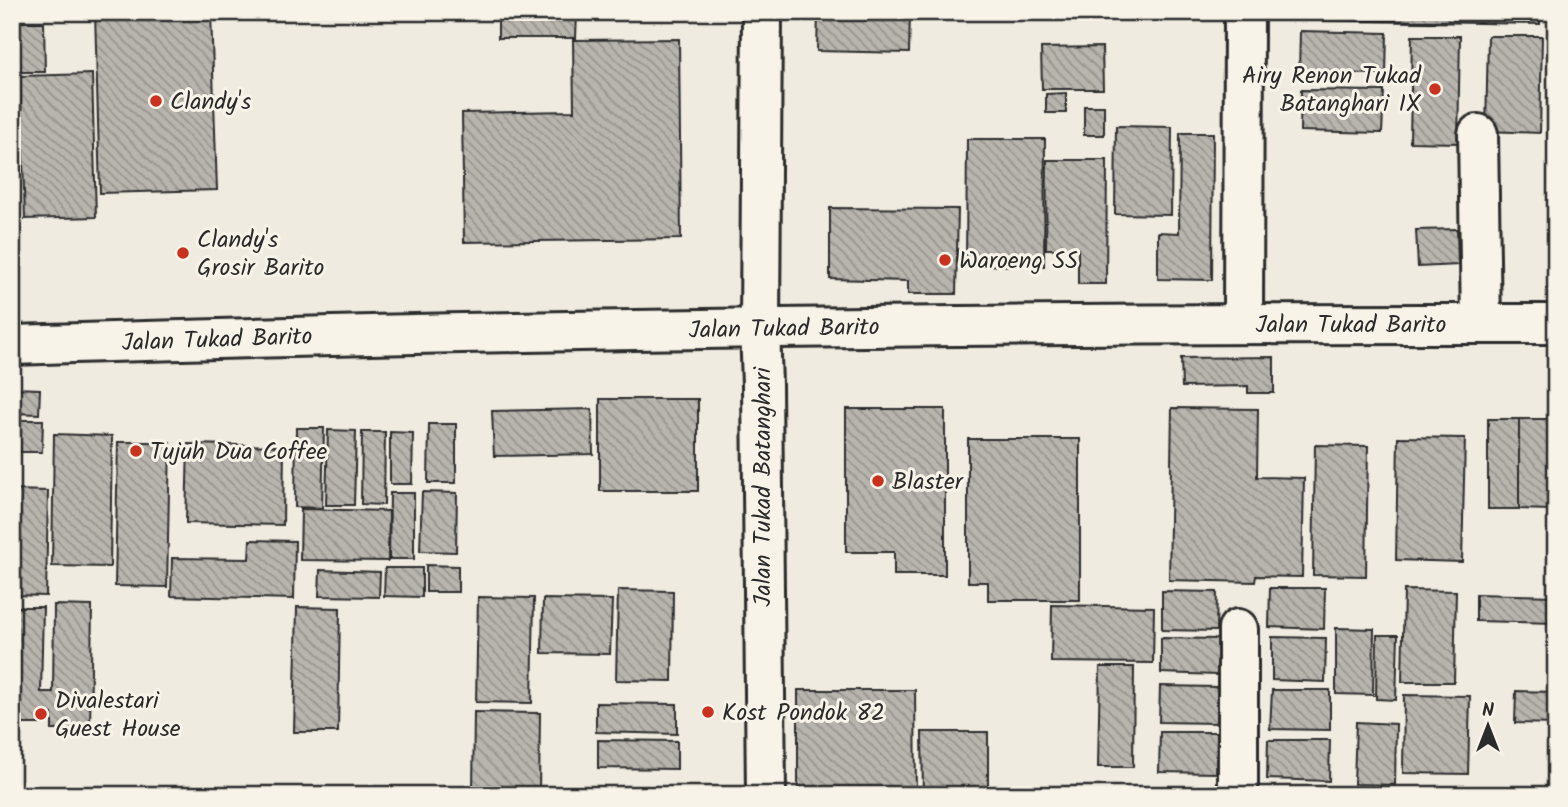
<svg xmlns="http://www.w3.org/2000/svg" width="1568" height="807" font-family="Kalam,sans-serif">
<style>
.building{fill:url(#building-back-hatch);stroke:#2b2b2b;stroke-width:2}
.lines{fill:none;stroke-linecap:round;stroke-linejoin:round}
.street-casing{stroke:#2b2b2b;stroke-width:44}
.secondary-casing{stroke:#2b2b2b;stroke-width:44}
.street{stroke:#f7f3e8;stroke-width:38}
.secondary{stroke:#f7f3e8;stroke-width:38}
.poi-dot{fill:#c8321e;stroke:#f7f3e8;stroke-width:2.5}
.labels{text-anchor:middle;stroke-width:6;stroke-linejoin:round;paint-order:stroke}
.poi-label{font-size:24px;fill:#2b2b2b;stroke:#f7f3e8;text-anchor:start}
.street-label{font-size:24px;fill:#2b2b2b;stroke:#f7f3e8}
</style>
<defs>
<pattern id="building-back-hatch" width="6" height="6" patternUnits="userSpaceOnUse" patternTransform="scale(1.75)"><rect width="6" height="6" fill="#b8b5ae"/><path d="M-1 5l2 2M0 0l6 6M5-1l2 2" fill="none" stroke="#96938e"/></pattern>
</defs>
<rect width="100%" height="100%" fill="#efebe0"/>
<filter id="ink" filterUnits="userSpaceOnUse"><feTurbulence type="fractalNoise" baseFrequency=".0143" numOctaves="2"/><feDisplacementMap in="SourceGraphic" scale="14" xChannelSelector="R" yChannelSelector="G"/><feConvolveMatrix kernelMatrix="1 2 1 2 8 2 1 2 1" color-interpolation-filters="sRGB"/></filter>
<g filter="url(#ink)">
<!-- building -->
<g class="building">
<path d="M95 12H211L217 190 100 193Z"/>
<path d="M498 12H577L576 38H498Z"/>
<path d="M818 12H910L909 53 817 51Z"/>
<path d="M1273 12H1300V17H1272Z"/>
<path d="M1319 12H1540V24L1319 20Z"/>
<path d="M12 22H44L45 72H12Z"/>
<path d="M1300 31 1387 33 1386 74 1299 73Z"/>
<path d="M1412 36H1460L1458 143 1410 142Z"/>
<path d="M1488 36H1542L1540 133 1486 131Z"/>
<path d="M679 39 681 239 464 242 462 113 574 111 573 40Z"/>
<path d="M1102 47 1103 89H1042L1041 48Z"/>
<path d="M92 74 96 217 25 219 20 76Z"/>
<path d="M1301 90 1384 91 1382 133 1300 131Z"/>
<path d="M1550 90H1556V138H1548Z"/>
<path d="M1066 93V113H1046V94Z"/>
<rect x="1084" y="106" width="20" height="29"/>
<path d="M1116 126 1172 127 1171 215 1115 214Z"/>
<path d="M1180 133H1213L1212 280 1158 279V232L1179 233Z"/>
<path d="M967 139H1045L1044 266 966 265Z"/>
<path d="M1047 160H1107L1106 284H1078V249H1046Z"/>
<path d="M830 208 958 209 956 294H908V281L830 279Z"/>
<path d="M1457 229 1458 265 1418 267 1416 230Z"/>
<path d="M1274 357V393H1248V386L1182 387 1181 358Z"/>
<path d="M12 388 40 389 39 414 12 413Z"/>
<rect x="600" y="399" width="98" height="92"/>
<path d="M1172 408 1258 409 1257 477 1304 478 1302 577 1256 576 1255 582 1169 580Z"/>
<path d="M592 409 593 454 494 456 492 411Z"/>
<path d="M846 409H945V575H894V552H846Z"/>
<rect x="1488" y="419" width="31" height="90"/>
<path d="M1519 419H1550V510L1519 509Z"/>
<rect x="1550" y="419" width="6" height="91"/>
<path d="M12 420H43L42 452H12Z"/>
<path d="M429 424H456V483H428Z"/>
<path d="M296 428H324L322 508 295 507Z"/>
<path d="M328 430 356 431 354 505H326Z"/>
<path d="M362 432H385L384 505 361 504Z"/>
<path d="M390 432 413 433 412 484H390Z"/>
<path d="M54 434 112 436 110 567 52 566Z"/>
<path d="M1398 437 1465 438 1462 562 1396 560Z"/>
<path d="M968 439H1080V600H988V582H968Z"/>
<path d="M118 442H170L167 587 115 586Z"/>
<path d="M188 444 284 446 283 525 186 523Z"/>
<path d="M1315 445 1368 446 1366 576 1313 575Z"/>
<path d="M12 490 48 491 46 596 12 595Z"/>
<path d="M422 492 457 493 456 552 420 551Z"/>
<path d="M390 493H414V559H389Z"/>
<path d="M301 509 389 511 388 561 300 560Z"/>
<path d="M250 540 295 541 294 599 171 596 172 558 249 559Z"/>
<path d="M426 565 458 566V592H426Z"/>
<path d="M385 568H422V597L384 596Z"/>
<path d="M320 570 380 572 379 597 319 596Z"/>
<path d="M1270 588H1325L1324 629 1269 627Z"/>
<path d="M618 590 673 591 672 681 616 680Z"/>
<path d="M1404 590 1456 591 1454 682H1402Z"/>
<path d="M1162 591 1217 592 1216 631 1162 630Z"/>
<path d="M1476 594 1556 596V623L1476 621Z"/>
<path d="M478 597 534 598 532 703 476 702Z"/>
<path d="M543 599 612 600 610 654 542 653Z"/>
<path d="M54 605 92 606 90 730H52V714H41V724H12V607H43L41 692H53Z"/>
<path d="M1052 605 1154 607 1153 663 1051 662Z"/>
<path d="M297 607 340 608 338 732H294Z"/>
<path d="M1336 628 1374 629 1373 695 1336 694Z"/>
<path d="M1377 635H1398L1396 700 1376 699Z"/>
<path d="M1272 637 1326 638 1325 682 1272 680Z"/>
<path d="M1161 638 1218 639 1217 675 1161 673Z"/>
<path d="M1100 667H1134L1133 767H1098Z"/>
<path d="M1160 686 1218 687 1217 723 1159 722Z"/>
<path d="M798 690H915L916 795H798Z"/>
<path d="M1272 690H1330V730L1270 729Z"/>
<path d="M1516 691 1556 692V724L1515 723Z"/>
<path d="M1404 695 1470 696 1468 774 1403 773Z"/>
<path d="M596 703 677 704V734L596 732Z"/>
<path d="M474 712 540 713 539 793 473 792Z"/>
<path d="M1356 722 1396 724 1395 785 1354 784Z"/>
<path d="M922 732H988V795H923Z"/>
<path d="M1160 732H1217L1216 773 1159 772Z"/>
<path d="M598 740 677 741V769L598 768Z"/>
<path d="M1268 740H1330L1329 781 1267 779Z"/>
</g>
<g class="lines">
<!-- street casing -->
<g class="street-casing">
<g id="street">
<path d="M1478 134 1481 324"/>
<path d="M1243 324 1244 12"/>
<path d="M760 327 762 385 766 795"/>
<path d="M1238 629V795"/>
</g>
</g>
<!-- secondary casing -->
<g class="secondary-casing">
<g id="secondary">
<path d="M760 327 762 12"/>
<path d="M12 345C527 328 1041 323 1556 324"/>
</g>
</g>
<!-- street -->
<use href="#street" class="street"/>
<!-- secondary -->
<use href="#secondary" class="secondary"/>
</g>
</g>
<!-- markers -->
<g class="poi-dot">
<circle cx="1435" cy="89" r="7"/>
<circle cx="156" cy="101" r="7"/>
<circle cx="183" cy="253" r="7"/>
<circle cx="945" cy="260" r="7"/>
<circle cx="136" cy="451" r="7"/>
<circle cx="878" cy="481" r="7"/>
<circle cx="708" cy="712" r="7"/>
<circle cx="41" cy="714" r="7"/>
</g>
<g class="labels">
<!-- poi labels -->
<g class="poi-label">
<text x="1421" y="83" text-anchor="end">Airy Renon Tukad<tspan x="1421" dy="28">Batanghari IX</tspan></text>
<text x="170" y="109">Clandy's</text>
<text x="197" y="247">Clandy's<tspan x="197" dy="28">Grosir Barito</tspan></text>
<text x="959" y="268">Waroeng SS</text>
<text x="150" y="459">Tujuh Dua Coffee</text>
<text x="892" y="489">Blaster</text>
<text x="55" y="708">Divalestari<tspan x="55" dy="28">Guest House</tspan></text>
<text x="722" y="720">Kost Pondok 82</text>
</g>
<!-- street labels -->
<g class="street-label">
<text x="1351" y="332">Jalan Tukad Barito</text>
<text transform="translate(784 328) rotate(-1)" y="8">Jalan Tukad Barito</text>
<text transform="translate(217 339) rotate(-2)" y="8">Jalan Tukad Barito</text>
<text transform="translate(762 487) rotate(-90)" y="8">Jalan Tukad Batanghari</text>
</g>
</g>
<!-- margin -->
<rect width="1568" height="807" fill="none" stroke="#f7f3e8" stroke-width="42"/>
<rect x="21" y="21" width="1526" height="765" fill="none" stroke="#2b2b2b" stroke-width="2.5" filter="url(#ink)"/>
<!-- north arrow -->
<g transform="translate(1488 726)" stroke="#f7f3e8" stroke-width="5" paint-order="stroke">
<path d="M0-5L12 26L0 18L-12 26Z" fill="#2b2b2b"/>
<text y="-10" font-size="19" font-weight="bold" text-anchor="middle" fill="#2b2b2b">N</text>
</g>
</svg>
